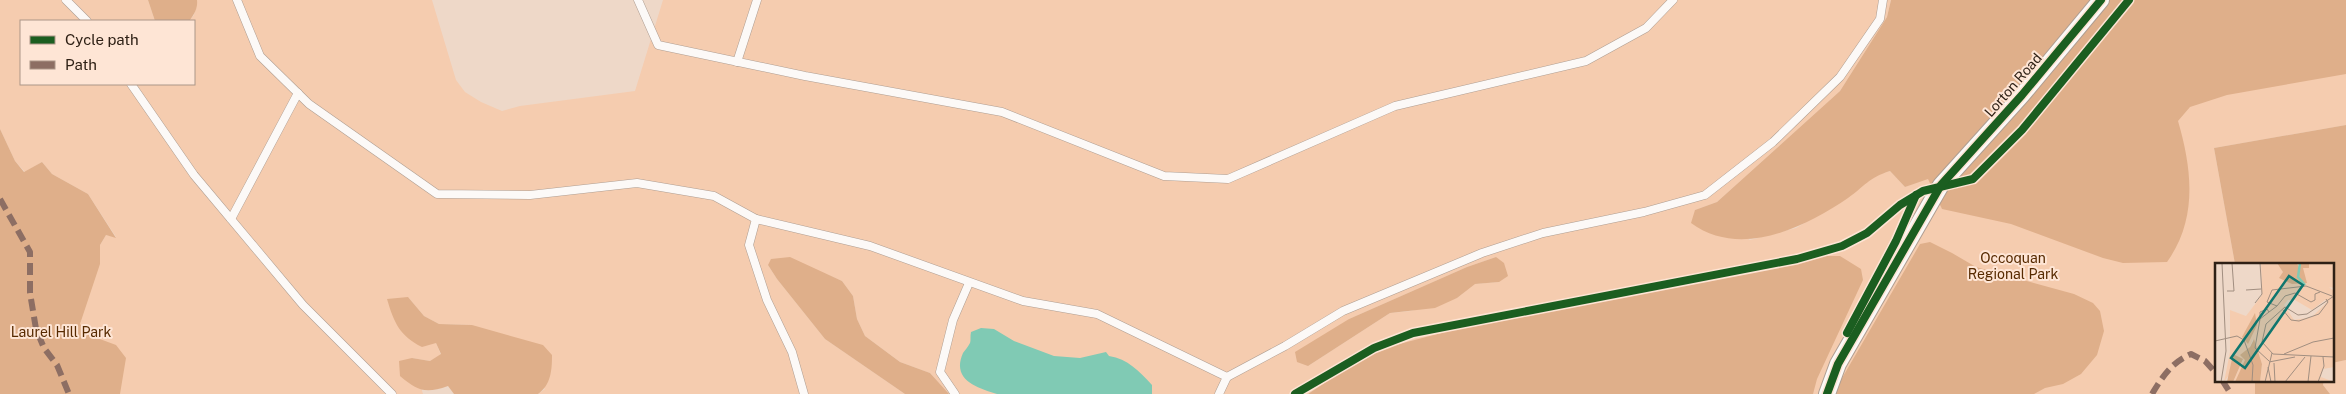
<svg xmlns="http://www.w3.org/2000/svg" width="2346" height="394" font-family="'Public Sans',sans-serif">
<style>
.green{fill:#f5ccaf;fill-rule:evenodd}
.forest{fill:#dfaf8a}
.water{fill:#80cab4}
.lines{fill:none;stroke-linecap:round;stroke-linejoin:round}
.service-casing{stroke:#af9e92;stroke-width:9}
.minor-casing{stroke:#af9e92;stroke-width:18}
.service{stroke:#fcf9f7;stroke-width:8}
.minor{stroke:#fcf9f7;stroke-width:16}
.quiet{stroke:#8d6e63;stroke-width:6;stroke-dasharray:12 6;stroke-linecap:butt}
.cycleway-casing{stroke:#fee5d5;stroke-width:11}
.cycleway{stroke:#1b5e20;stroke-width:8}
.labels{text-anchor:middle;stroke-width:4;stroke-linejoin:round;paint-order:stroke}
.street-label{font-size:14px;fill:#2e2015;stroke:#fee5d5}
.park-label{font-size:14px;fill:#572a00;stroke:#fee5d5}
.inset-river{fill:none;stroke:#80cab4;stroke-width:2.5}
.inset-road{fill:none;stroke:#a18e80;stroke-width:1}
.view{fill:#0f766e;fill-opacity:0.15;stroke:#0f766e;stroke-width:2.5}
.inset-edge{fill:none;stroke:#2e2015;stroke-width:2.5}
</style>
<rect width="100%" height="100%" fill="#eed8c8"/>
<!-- green -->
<g class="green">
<path d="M0 0H148L155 21H21V84H194V21H189L194 15 197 0H432L456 80 465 92 481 102 502 111 520 106 635 91 663 0H1891L1887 17 1840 91 1717 202 1695 210 1750 240 1796 228 1848 197 1873 176 1890 171 1905 187 2346 0V125L2214 148 2235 264H2216V380H2255V394H1412L1404 343C1368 352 1338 374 1308 394H949L930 373 900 362 865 336 857 319 853 296 842 281 826 274 768 265 777 279 825 339 905 394H538L545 389 472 325 439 324 424 316 408 297 436 343 441 355 430 361 412 358 423 394H0V153L100 264V245L106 235 116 237 88 194 52 174 42 162 25 172 15 161 0 129ZM1496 257 1499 282 1474 284 1457 298 1411 311 1390 313 1308 366 1349 319 1467 267Z"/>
<path d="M2346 360V394H2330L2323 385 2324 380H2332V363Z"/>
</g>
<!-- forest -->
<g class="forest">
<path d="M148 0H197C198 8 194 15 189 21H155Z"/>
<path d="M1891 0H2346V74L2227 95 2190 107 2178 121C2192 169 2198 219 2167 262L2123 263 2103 258 2011 224 1942 209 1928 179 1905 187 1890 171C1868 178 1865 186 1848 198 1804 228 1740 259 1691 223L1695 210 1717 202 1840 91 1887 17Z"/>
<path d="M2346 125V360L2332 363V264H2235L2214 148Z"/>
<path d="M0 129 15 161 24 172 42 162 52 174 88 194 116 238 106 235 100 245V264L80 324 89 335 116 345 126 358 120 394H0Z"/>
<path d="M1930 242 1952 253 1976 267 2074 294 2093 303 2100 311 2104 331 2097 355 2081 374 2063 384 2045 388 2034 394H1835L1838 385 1920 244Z"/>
<path d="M1823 256H1840L1861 269 1863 280 1817 379 1813 394H1308L1345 369 1384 348 1449 331Z"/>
<path d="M790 257 842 281 853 296 857 319 865 336 900 362 930 373 949 394H905L825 339 777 279 768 265 771 259Z"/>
<path d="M1496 257 1504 263 1508 276 1499 282 1475 284 1457 298 1435 308 1390 313 1308 366 1297 362 1295 352 1349 319 1467 267Z"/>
<path d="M408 297 424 316 439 324 472 325 543 345 552 355C552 370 551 385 538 394H454L448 386C425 394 418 391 400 376L399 361 412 358 430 361 441 354 436 343 422 347C400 336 394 323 387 299Z"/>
<path d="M2255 380H2324L2323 385 2330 394H2255Z"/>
</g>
<!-- water -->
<path class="water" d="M981 328 994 329 1014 341 1054 356 1080 358 1106 352 1109 356C1128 359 1139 371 1152 385V394H997C977 388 951 380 963 353 965 350 968 347 970 343 971 340 970 336 971 332Z"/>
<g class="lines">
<!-- service casing -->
<g class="service-casing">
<g id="service">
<path d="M66 0 87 21"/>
<path d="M237 0 260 56 309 104 437 194 530 195 637 183 714 196 756 219 749 245 767 300 792 352 804 394"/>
<path d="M638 0 658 45 805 76 1002 112 1164 176 1228 179 1395 106 1586 61 1646 28 1673 0"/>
<path d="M737 62 757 0"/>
<path d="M131 84 194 175 303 305 392 394"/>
<path d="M231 219 298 93"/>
<path d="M756 219 870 246 1023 301 1097 314 1227 377 1219 394"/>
<path d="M1227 377 1285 346 1343 311 1482 253 1543 233 1644 212 1705 195 1773 142 1840 77 1880 19 1883 0"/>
<path d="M955 394 940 372 953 320 969 283"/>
</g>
</g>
<!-- minor casing -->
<g class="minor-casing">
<path id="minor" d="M1827 394 1838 364 1941 185 2022 95 2101 0"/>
</g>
<!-- service -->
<use href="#service" class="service"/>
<!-- minor -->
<use href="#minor" class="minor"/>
<!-- quiet -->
<g class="quiet">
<path d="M0 199 30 252V293L36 329 44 348 57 365 69 394"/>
<path d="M2222 380 2231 394"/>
<path d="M2152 394C2163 376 2171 363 2191 354L2205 361 2216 373"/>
</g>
<!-- cycleway casing -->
<g class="cycleway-casing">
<g id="cycleway">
<path d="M1847 333 1896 241 1916 195"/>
<path d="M1295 394 1374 348 1413 333 1797 259 1842 246 1867 233 1900 205 1923 191 1973 179 2022 130 2129 0"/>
<path d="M1827 394 1838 364 1941 185 2022 95 2101 0"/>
</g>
</g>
<!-- cycleway -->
<use href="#cycleway" class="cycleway"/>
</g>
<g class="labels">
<!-- street labels -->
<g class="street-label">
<text transform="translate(2013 85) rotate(-49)" y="5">Lorton Road</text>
</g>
<!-- park labels -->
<g class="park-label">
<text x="2013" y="263">Occoquan<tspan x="2013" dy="16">Regional Park</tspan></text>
<text x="61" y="337">Laurel Hill Park</text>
</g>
</g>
<!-- overview -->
<g transform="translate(2215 263)">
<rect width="119" height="119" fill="#eed8c8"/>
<path d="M46 0H62L64 3 66 0H119V25L114 24 119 28V104L108 106 106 114 119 119H45L47 101 38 76 34 85 38 119H18L28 97 18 91 14 112 9 119 15 89V47L31 53 47 32ZM73 37H80L97 47 110 37 112 39 97 54 79 57 69 42Z" fill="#f5ccaf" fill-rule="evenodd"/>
<path d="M62 0H82L84 5 86 0H94V5H88L92 20 77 21 64 15 68 9ZM40 50 42 62 33 81 27 74ZM39 76 47 101 45 119H20L30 97 25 92 35 84ZM18 91 28 96 18 119H12Z" fill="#dfaf8a"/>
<path class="inset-river" d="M85 0 83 14 90 22"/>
<path class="inset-road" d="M31 27 46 26M12 28H19L17 0M105 29 100 31V37L96 39 80 30 70 33 62 43 52 39 57 27 91 23 117 33M119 33 92 51 83 52 70 44 51 61 47 79 58 91 119 94M40 40 47 31 45 0M68 47 76 57 84 58 104 51 113 39 111 36M54 49 45 56V49L52 46 54 49 62 43M45 56 40 85 54 98M0 78 22 73 29 77 38 102 37 119M69 91 98 79 119 75M54 99 80 94M59 100 60 119M53 104 56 119M6 119 11 88 7 0M50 119 57 90M70 119 90 94M93 119 96 93M103 119 109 103 108 94"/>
<path class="view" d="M74 13 88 22 30 105 16 95Z"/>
<rect width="119" height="119" class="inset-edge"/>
</g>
<!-- legend -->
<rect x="20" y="20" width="175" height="65" fill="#fee5d5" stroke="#ab9688"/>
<rect x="30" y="36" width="25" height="8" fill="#1b5e20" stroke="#ab9688"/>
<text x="65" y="45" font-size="15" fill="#2e2015">Cycle path</text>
<rect x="30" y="61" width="25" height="8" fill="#8d6e63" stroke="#ab9688"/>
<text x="65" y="70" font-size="15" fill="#2e2015">Path</text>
</svg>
